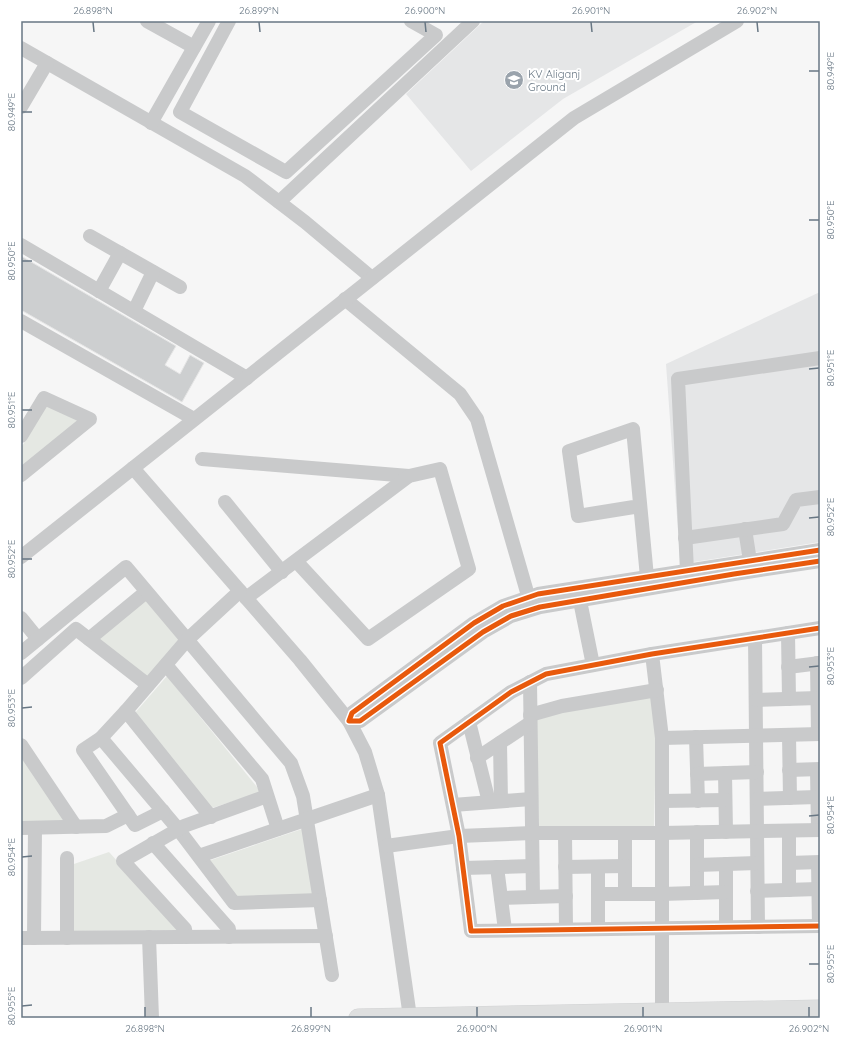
<svg xmlns="http://www.w3.org/2000/svg" width="841" height="1039" font-family="Quicksand,sans-serif">
<style>
.built{fill:#e5e6e7}
.green{fill:#e5e8e3}
.building{fill:#cdcfd0;stroke:#e6e6e6}
.lines{fill:none;stroke-linecap:round;stroke-linejoin:round}
.major-casing{stroke:#d2d3d4;stroke-width:19}
.minor{stroke:#c9cacb;stroke-width:14}
.major{stroke:#dedfdf;stroke-width:18}
.cycleway-casing{stroke:#fff;stroke-width:8}
.cycleway{stroke:#e8590c;stroke-width:5}
.ticks{fill:none;stroke:#687784;stroke-width:1.5}
.labels{text-anchor:middle;stroke-width:4;stroke-linejoin:round;paint-order:stroke}
.poi-label{font-size:11px;fill:#687784;stroke:#fff;text-anchor:start}
.neatline{fill:none;stroke:#687784;stroke-width:1.5}
.ticks-label{font-size:10px;text-anchor:middle;fill:#687784}
</style>
<rect width="100%" height="100%" fill="#f6f6f6"/>
<!-- built -->
<g class="built">
<path d="M484 21H698L563 99 471 171 406 94Z"/>
<path d="M820 292V542L694 562 680 559 666 364Z"/>
</g>
<!-- green -->
<g class="green">
<path d="M47 405 82 421 21 469V448Z"/>
<path d="M146 598 181 639 146 679 96 639Z"/>
<path d="M167 676 261 792 209 809 134 714Z"/>
<path d="M652 694 656 741 654 828 539 829 535 717Z"/>
<path d="M21 757 67 822 21 823Z"/>
<path d="M302 829 315 895 235 899 208 861Z"/>
<path d="M109 852 179 930 72 931 71 865Z"/>
</g>
<!-- building -->
<path class="building" d="M21 256 176 346 165 365 180 374 190 355 204 363 182 402 21 310Z"/>
<g class="lines">
<!-- major casing -->
<g class="major-casing">
<path id="major" d="M358 1018 820 1009"/>
</g>
<!-- minor -->
<g class="minor">
<path d="M147 21 194 47"/>
<path d="M229 21 180 112 286 172 436 35 411 21"/>
<path d="M21 48 245 176 305 222 372 278"/>
<path d="M21 107 47 63"/>
<path d="M151 123 209 21"/>
<path d="M279 202 473 21"/>
<path d="M90 236 180 287"/>
<path d="M21 245 247 378"/>
<path d="M99 291 120 253"/>
<path d="M345 299 460 394 477 419 531 606"/>
<path d="M134 311 153 272"/>
<path d="M21 321 194 419"/>
<path d="M21 436 44 398 90 419 21 475"/>
<path d="M202 459 409 476"/>
<path d="M133 468 300 660 349 721 365 752 378 795 410 1017"/>
<path d="M225 502 282 572"/>
<path d="M640 506 578 516 569 451 633 429 647 577"/>
<path d="M745 529 750 561"/>
<path d="M685 538 783 524 796 500 820 497"/>
<path d="M820 550 538 594 503 606 474 623 352 713 349 721H360L483 632 511 616 540 607 734 574 820 561"/>
<path d="M21 557 574 118 737 21"/>
<path d="M687 571 678 379 820 358"/>
<path d="M578 591 593 665"/>
<path d="M246 598 409 476 440 469 469 569 368 639 296 561"/>
<path d="M21 618 38 639"/>
<path d="M820 628 652 654 546 674 511 692 440 743 459 836 471 931 820 926"/>
<path d="M788 633 789 699"/>
<path d="M755 638 758 927"/>
<path d="M89 639 146 592"/>
<path d="M21 653 126 567 291 763 303 796 332 975"/>
<path d="M652 654 662 738V1011"/>
<path d="M817 663 818 734"/>
<path d="M166 665 262 779 278 829"/>
<path d="M788 667 820 663"/>
<path d="M21 678 76 629 148 685"/>
<path d="M530 682 533 897"/>
<path d="M756 700 818 698"/>
<path d="M126 711 211 817"/>
<path d="M530 715 562 706 657 690"/>
<path d="M469 722 489 802"/>
<path d="M789 735 790 798"/>
<path d="M696 737 698 801"/>
<path d="M101 738 178 829 234 903 320 900"/>
<path d="M662 738 820 734"/>
<path d="M500 743 501 801"/>
<path d="M21 745 76 827"/>
<path d="M477 758 530 723"/>
<path d="M789 770 820 769"/>
<path d="M817 770 818 830"/>
<path d="M725 773 726 832"/>
<path d="M697 774 757 772"/>
<path d="M757 799 817 797"/>
<path d="M662 801 725 800"/>
<path d="M453 805 531 799"/>
<path d="M163 811 135 825 83 750 101 738 126 711 187 640 240 591"/>
<path d="M21 828 106 826 128 815"/>
<path d="M697 832V893"/>
<path d="M565 833 566 929"/>
<path d="M625 833V894"/>
<path d="M153 843 229 929V937"/>
<path d="M386 846 459 836 532 833H662L820 830"/>
<path d="M199 856 378 795"/>
<path d="M67 858V938"/>
<path d="M789 863 820 862"/>
<path d="M818 863 819 926"/>
<path d="M726 864V927"/>
<path d="M697 865 757 863"/>
<path d="M497 867 505 930"/>
<path d="M565 867 625 866"/>
<path d="M598 867V929"/>
<path d="M463 868 532 866"/>
<path d="M789 890V831"/>
<path d="M757 891 818 889"/>
<path d="M598 894H662L726 892"/>
<path d="M501 898 566 896"/>
<path d="M149 937 152 1018"/>
<path d="M186 937 185 929 123 861 184 826 267 796"/>
<path d="M21 938 326 936"/>
<path d="M34 938 35 828"/>
</g>
<!-- major -->
<use href="#major" class="major"/>
<!-- cycleway casing -->
<g class="cycleway-casing">
<g id="cycleway">
<path d="M820 550 538 594 503 606 474 623 352 713 349 721H360L483 632 511 616 540 607 734 574 820 561"/>
<path d="M820 628 652 654 546 674 511 692 440 743 459 836 471 931 820 926"/>
</g>
</g>
<!-- cycleway -->
<use href="#cycleway" class="cycleway"/>
</g>
<!-- ticks -->
<path class="ticks" d="M93 22 94 32M259 22 260 32M425 22 426 32M591 22 592 32M757 22 758 32M809 71H819M22 112H32M809 220H819M22 261H32M809 369 819 368M22 410H32M809 518 819 517M22 559H32M809 667 819 666M22 708 32 707M809 816 819 815M22 857 32 856M809 964H819M22 1006 32 1005M145 1007V1017M311 1007V1017M477 1007V1017M643 1007V1017M809 1007V1017"/>
<!-- icons -->
<defs>
<g id="school-disc" transform="scale(1)"><circle r="9.5" fill="#9aa3ac" stroke="#fff"/><path d="M0-5L7-2L0 1L-7-2ZM-4 1L0 2.5L4 1V4Q0 6-4 4Z" fill="#fff"/></g>
</defs>
<g fill-rule="evenodd">
<use href="#school-disc" x="514" y="80"/>
</g>
<g class="labels">
<!-- poi labels -->
<g class="poi-label">
<text x="528" y="78">KV Aliganj<tspan x="528" dy="13">Ground</tspan></text>
</g>
</g>
<!-- border -->
<rect width="841" height="1039" fill="none" stroke="#ffffff" stroke-width="44"/>
<rect x="22" y="22" width="797" height="995" class="neatline"/>
<g class="ticks-label">
<text x="93" y="14">26.898°N</text>
<text x="259" y="14">26.899°N</text>
<text x="425" y="14">26.900°N</text>
<text x="591" y="14">26.901°N</text>
<text x="757" y="14">26.902°N</text>
<text transform="translate(830 71) rotate(-90)" y="4">80.949°E</text>
<text transform="translate(11 112) rotate(-90)" y="4">80.949°E</text>
<text transform="translate(830 220) rotate(-90)" y="4">80.950°E</text>
<text transform="translate(11 261) rotate(-90)" y="4">80.950°E</text>
<text transform="translate(830 368) rotate(-90)" y="4">80.951°E</text>
<text transform="translate(11 410) rotate(-90)" y="4">80.951°E</text>
<text transform="translate(830 517) rotate(-90)" y="4">80.952°E</text>
<text transform="translate(11 559) rotate(-90)" y="4">80.952°E</text>
<text transform="translate(830 666) rotate(-90)" y="4">80.953°E</text>
<text transform="translate(11 708) rotate(-90)" y="4">80.953°E</text>
<text transform="translate(830 815) rotate(-90)" y="4">80.954°E</text>
<text transform="translate(11 857) rotate(-90)" y="4">80.954°E</text>
<text transform="translate(830 964) rotate(-90)" y="4">80.955°E</text>
<text transform="translate(11 1006) rotate(-90)" y="4">80.955°E</text>
<text x="145" y="1032">26.898°N</text>
<text x="311" y="1032">26.899°N</text>
<text x="477" y="1032">26.900°N</text>
<text x="643" y="1032">26.901°N</text>
<text x="809" y="1032">26.902°N</text>
</g>
</svg>
